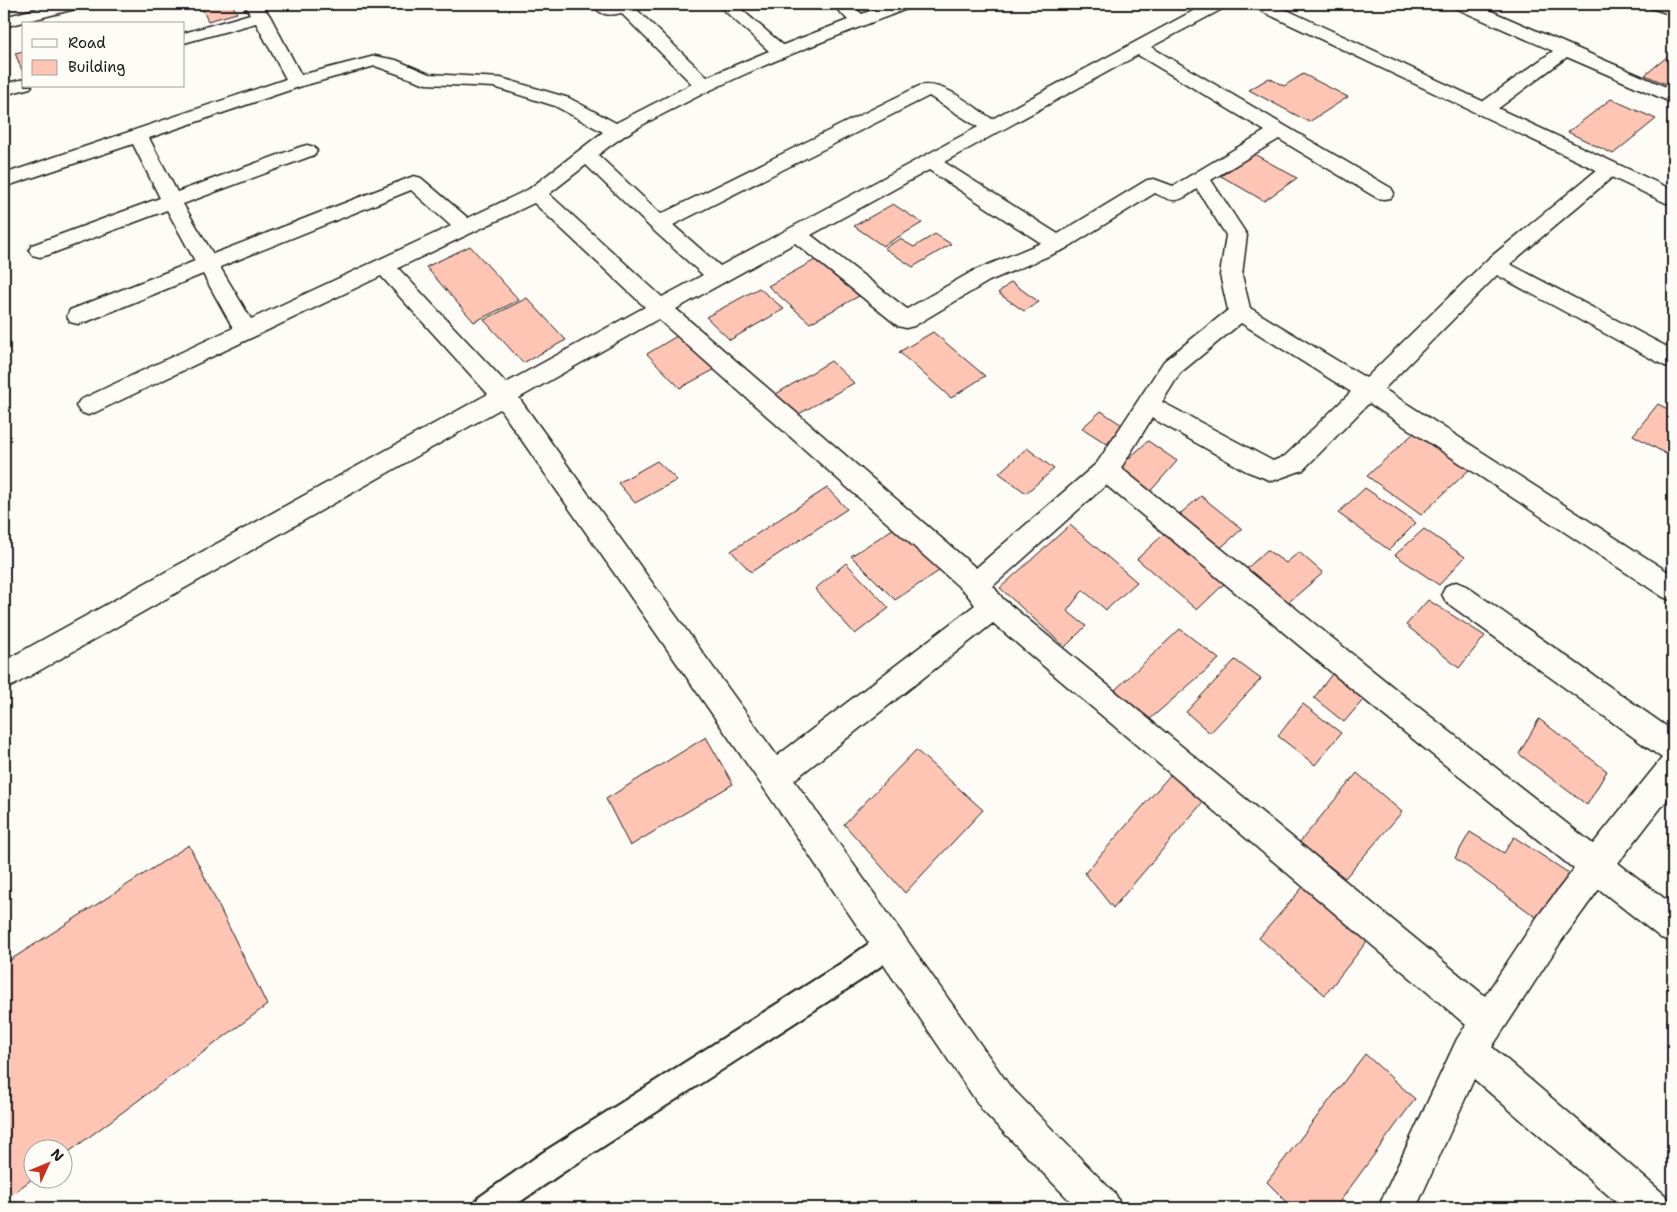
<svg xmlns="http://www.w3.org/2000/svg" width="1677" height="1212" font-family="'Shantell Sans',sans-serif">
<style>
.building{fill:#fec5b4;stroke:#1c1c1c}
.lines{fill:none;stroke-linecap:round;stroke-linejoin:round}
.service-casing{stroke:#1c1c1c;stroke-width:4}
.minor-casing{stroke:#1c1c1c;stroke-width:3}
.secondary-casing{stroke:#1c1c1c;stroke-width:3}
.service{fill:#fdfcf7;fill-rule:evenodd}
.minor{fill:#fdfcf7;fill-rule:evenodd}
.secondary{fill:#fdfcf7;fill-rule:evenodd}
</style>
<rect width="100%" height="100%" fill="#fdfcf7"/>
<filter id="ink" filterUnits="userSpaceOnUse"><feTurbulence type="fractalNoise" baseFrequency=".02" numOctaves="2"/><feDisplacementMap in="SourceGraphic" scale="10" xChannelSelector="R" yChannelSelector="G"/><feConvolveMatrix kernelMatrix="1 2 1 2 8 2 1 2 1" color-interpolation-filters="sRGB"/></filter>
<g filter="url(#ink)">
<!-- building -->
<g class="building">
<path d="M200 4H232L237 13 208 21Z"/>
<path d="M24 51V75L15 53Z"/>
<path d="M1673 52V87L1645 75Z"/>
<path d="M1303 74 1348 97 1309 122 1249 90 1269 78 1284 86Z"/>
<path d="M1611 99 1656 119 1613 154 1568 132Z"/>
<path d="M1254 154 1297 178 1264 201 1221 176Z"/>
<path d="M893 204 922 223 883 246 854 226Z"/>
<path d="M935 234 951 244 913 267 884 248 900 239 914 247Z"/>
<path d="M470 246 519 300 474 322 426 267Z"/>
<path d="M815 260 859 296 810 323 768 286Z"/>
<path d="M1011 282 1039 302 1024 311 998 293Z"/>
<path d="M759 288 784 309 730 340 706 317Z"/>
<path d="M527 298 566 340 523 363 484 320Z"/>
<path d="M685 331 721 366 680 388 647 354Z"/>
<path d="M933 332 985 376 951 398 899 352Z"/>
<path d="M831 361 854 383 797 415 776 394Z"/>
<path d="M1658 404 1673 412V458L1633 435Z"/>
<path d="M1101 411 1122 425 1107 444 1082 428Z"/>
<path d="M1415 432 1471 468 1421 515 1367 476Z"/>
<path d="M1148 441 1177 461 1147 495 1115 471Z"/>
<path d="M1027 448 1054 469 1026 493 999 473Z"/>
<path d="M657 461 677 480 635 503 618 483Z"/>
<path d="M827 488 847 509 751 572 731 551Z"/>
<path d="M1365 488 1416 523 1389 550 1338 513Z"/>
<path d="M1201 496 1242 529 1217 551 1175 518Z"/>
<path d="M899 525 945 567 895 600 851 556Z"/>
<path d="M1070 525 1137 582 1106 610 1083 590 1067 611 1086 626 1065 647 1000 588Z"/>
<path d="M1424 529 1465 557 1439 585 1395 555Z"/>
<path d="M1165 533 1225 583 1197 610 1137 559Z"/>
<path d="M1267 550 1286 563 1299 552 1323 573 1284 606 1242 573Z"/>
<path d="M846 563 889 608 855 634 815 589Z"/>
<path d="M1428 600 1485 636 1459 668 1406 625Z"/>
<path d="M1180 629 1219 659 1150 719 1115 690Z"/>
<path d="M1235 660 1261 679 1210 733 1186 712Z"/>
<path d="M1337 667 1369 693 1344 722 1314 698Z"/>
<path d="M1303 704 1341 733 1315 765 1278 736Z"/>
<path d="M1539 719 1607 771 1587 805 1519 754Z"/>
<path d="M706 737 733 784 630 846 606 799Z"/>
<path d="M916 750 983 810 905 893 844 824Z"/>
<path d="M1357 773 1402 812 1345 878 1299 843Z"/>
<path d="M1171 774 1203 802 1113 908 1085 873Z"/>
<path d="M1470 832 1504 853 1514 837 1570 874 1540 920 1455 858Z"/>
<path d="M189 845 267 1005 62 1157V1150H32V1179L4 1200V964Z"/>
<path d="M1303 887 1368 940 1325 995 1259 938Z"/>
<path d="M1365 1054 1415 1099 1335 1208H1293L1267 1182Z"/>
</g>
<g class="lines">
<!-- service casing -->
<g class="service-casing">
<path id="service" d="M890 932 899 935 902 944 899 953 861 980 562 1173 511 1208H474L478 1198 542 1153 843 962 881 935Z"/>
</g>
<!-- minor casing -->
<g class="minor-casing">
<g id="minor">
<path d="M54 4H81L79 8 4 27V17Z"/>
<path d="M244 4H261L270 16 301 75 375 56 396 60 429 74 501 78 569 98 616 123 692 84 621 13C609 16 600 16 593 4H631L707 77 769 51 717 4H735L783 45 848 20 832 4H850L862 14 888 4H911L909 8C832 38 753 67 679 106 649 121 625 133 598 155L661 214 919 86C944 80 972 106 992 119L1206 4H1226L1224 8 1151 47 1391 188 1394 193 1391 198 1384 199 1377 198 1279 139 1211 180 1247 235 1242 275 1250 308 1366 378 1487 260 1603 165 1610 163 1617 165 1620 169 1617 173 1510 264 1673 350V368L1665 366 1497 275 1384 389 1673 575V601L1663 597 1369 403 1303 470 1272 481 1246 471 1152 418 1121 468 1398 691 1593 844 1662 758 1446 602 1442 594 1446 586 1456 582 1466 586 1673 731V792L1618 863 1673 905V942L1661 938 1599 889 1562 940 1492 1047 1665 1195 1671 1208H1623L1474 1079 1416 1208H1378L1457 1039 1466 1025 993 623 794 780 1009 1085 1116 1195 1122 1208H1077L983 1111 763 787 500 409 14 685 4 689V661L488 394 381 276 96 412 88 415 80 412 76 406 80 400 233 328 203 274 86 322 78 324 70 322 67 316 70 310 195 261 167 210 48 255 40 257 32 255 29 250 32 245 160 198 133 144 4 187V174L286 79 256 23 184 43V33L250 14ZM1138 55 1265 131 1173 186 1154 179 1147 180 1058 234 944 162ZM375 66 426 84 494 87 555 106 603 132 529 189 468 218 421 178 414 176 213 254 183 204 314 155 317 151 314 147 307 145 300 147 177 192 149 138 302 86ZM929 96 978 127 720 266 673 225ZM586 165 652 229 703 275 662 297 549 194ZM929 170 1041 243 973 271 907 309 811 235ZM1197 189 1226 235 1220 275 1228 310 1164 361 1097 463 976 568 676 309 795 243 898 326 906 328 914 326 989 281 1065 249 1155 193C1176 204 1178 202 1197 189ZM411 190 451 226 251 319 220 267ZM534 203 645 307 506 383 398 268ZM658 319 966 593 975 605 777 756 519 398ZM1241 323 1351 392 1285 456 1273 461 1162 402 1180 373ZM1106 485 1377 710 1574 869 1538 916 1485 996 1003 599 993 586Z"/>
<path d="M1453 4H1475L1673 90V103L1567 57 1492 113 1485 115 1478 113 1476 109 1478 105 1553 51 1455 8Z"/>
<path d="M1649 4H1673V15L1651 8Z"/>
<path d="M24 79V86H32L30 88 4 95V84Z"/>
</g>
</g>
<!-- secondary casing -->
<g class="secondary-casing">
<path id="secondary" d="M1253 4H1274L1673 190V204L1666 203 1255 8Z"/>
</g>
<!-- service -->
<use href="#service" class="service"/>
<!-- minor -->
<use href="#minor" class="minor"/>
<!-- secondary -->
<use href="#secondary" class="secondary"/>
</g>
</g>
<!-- margin -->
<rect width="1677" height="1212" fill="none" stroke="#fdfcf7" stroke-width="20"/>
<rect x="10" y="10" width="1657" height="1192" fill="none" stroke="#1c1c1c" stroke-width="2" filter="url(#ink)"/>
<!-- legend -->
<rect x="22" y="22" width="162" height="65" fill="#fdfcf7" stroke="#a3a29f"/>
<rect x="32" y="39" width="25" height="8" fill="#fdfcf7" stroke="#a3a29f"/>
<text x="68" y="48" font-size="15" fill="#1c1c1c">Road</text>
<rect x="32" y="60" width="25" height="15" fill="#fec5b4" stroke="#a3a29f"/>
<text x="68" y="72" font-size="15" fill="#1c1c1c">Building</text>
<!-- north arrow -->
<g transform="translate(48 1164) rotate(46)"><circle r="24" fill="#fdfcf7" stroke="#a3a29f"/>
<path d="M0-4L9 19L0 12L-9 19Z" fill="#c8321e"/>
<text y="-8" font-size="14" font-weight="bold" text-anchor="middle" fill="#1c1c1c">N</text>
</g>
</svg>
